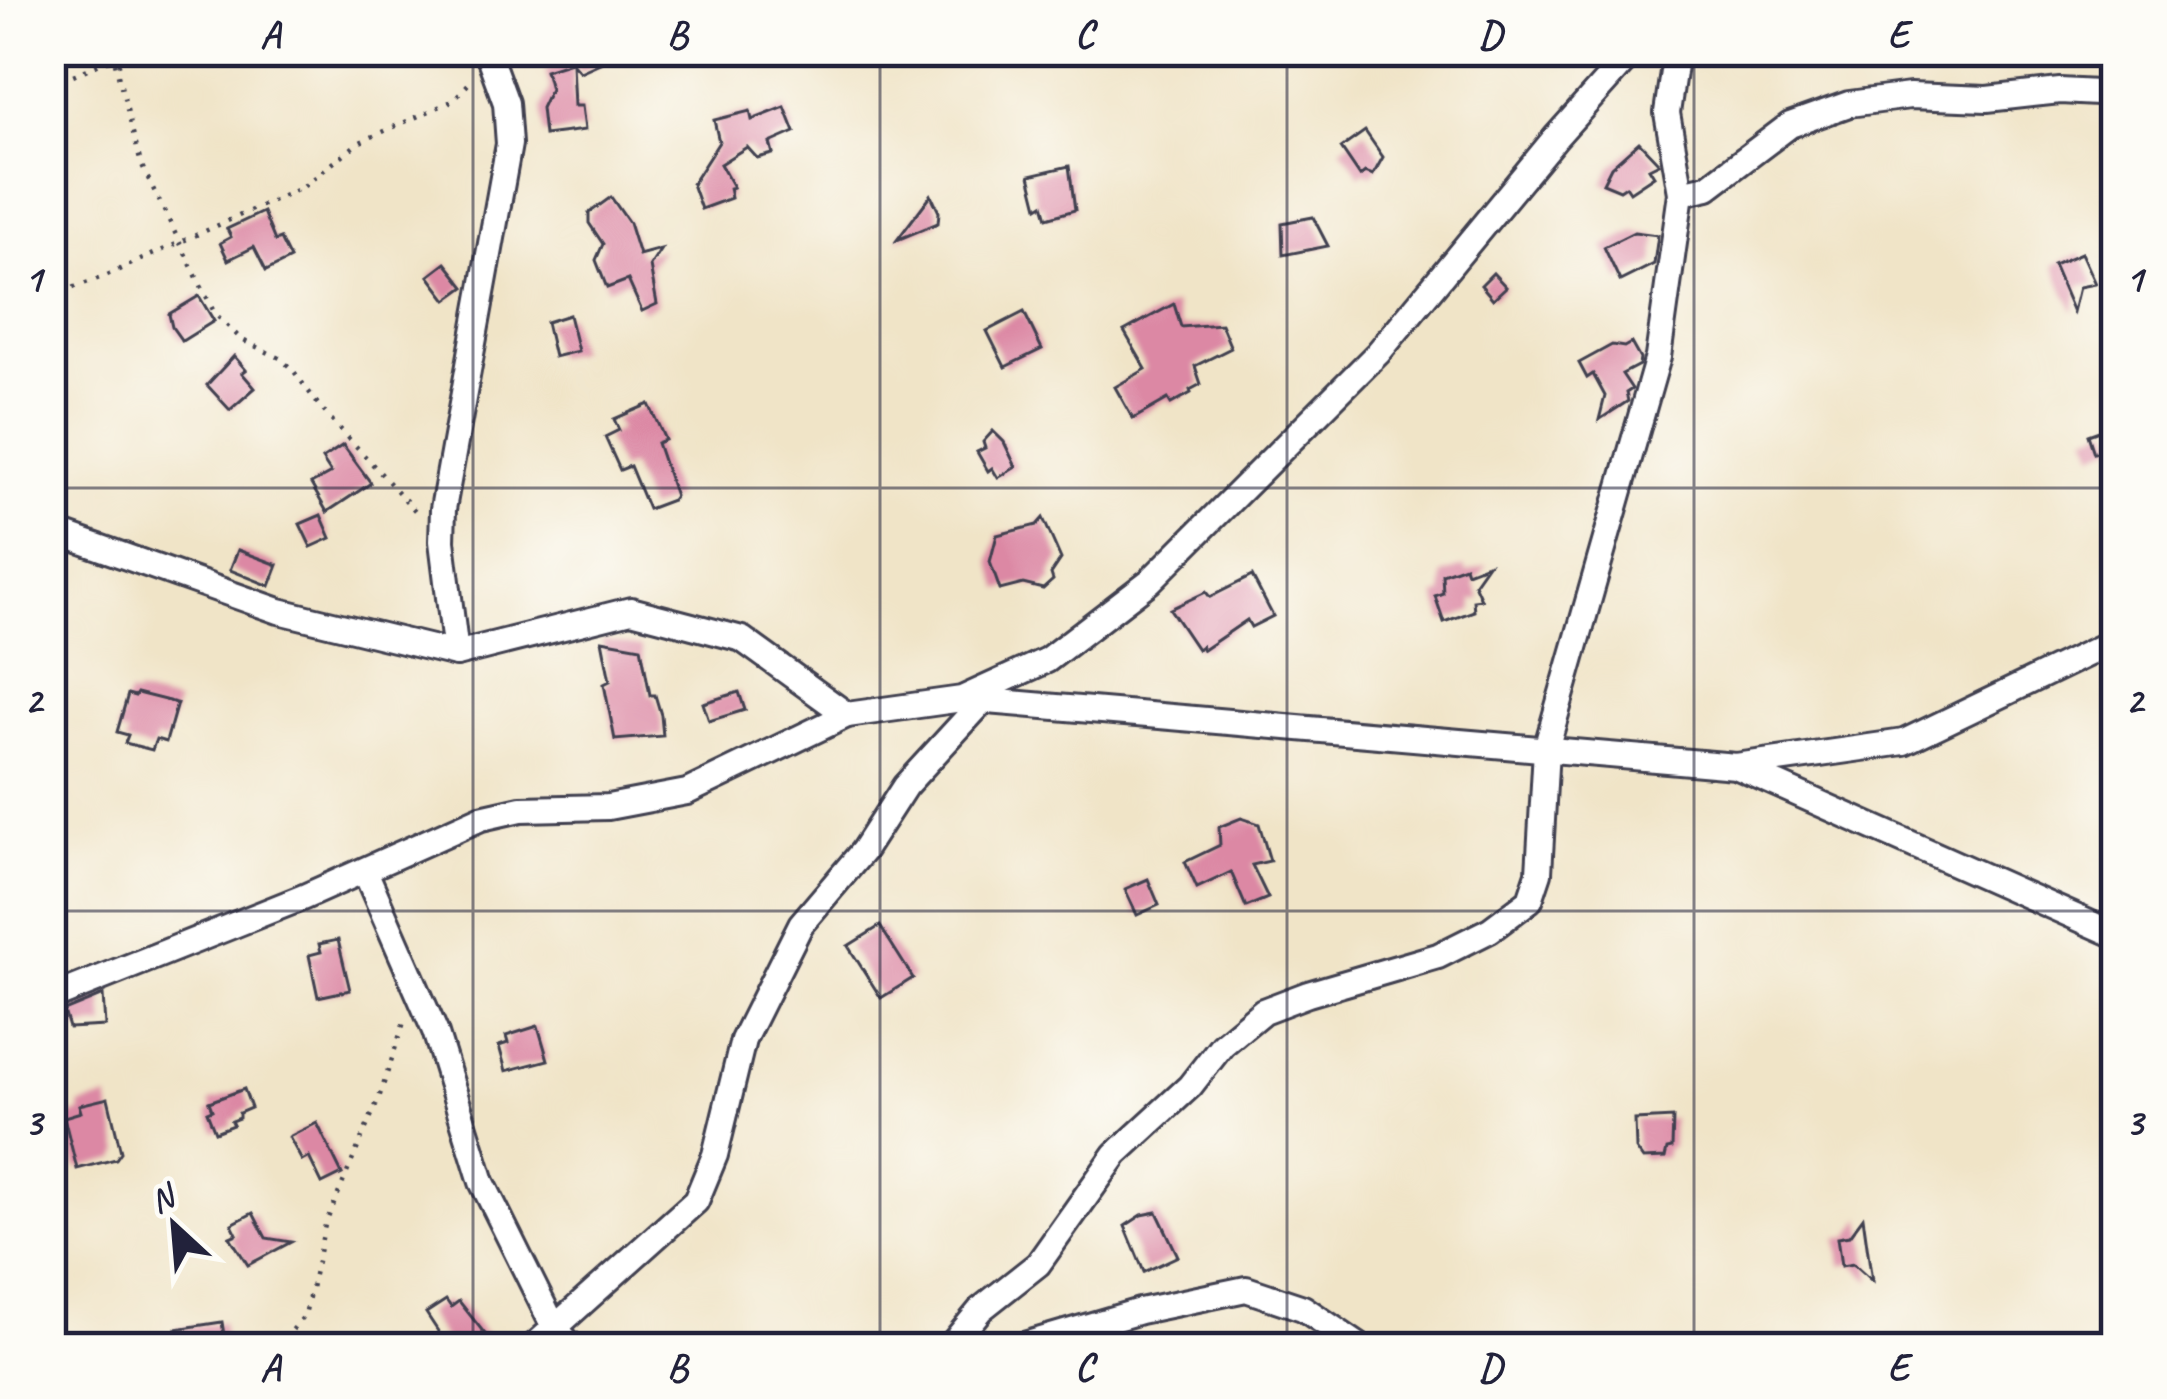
<svg xmlns="http://www.w3.org/2000/svg" width="2167" height="1399" font-family="Caveat,sans-serif">
<style>
.building{fill:#dc88a4}
.lines{fill:none;stroke-linecap:round;stroke-linejoin:round}
.street-casing{stroke:#413f50;stroke-width:30}
.path{stroke:#413f50;stroke-width:4.5;stroke-dasharray:3 9;stroke-linecap:butt}
.street{stroke:#fff;stroke-width:24}
.grid{fill:none;stroke:#22223b;stroke-width:3;stroke-opacity:0.55}
.neatline{fill:none;stroke:#22223b;stroke-width:4.5}
.grid-label{font-size:39px;text-anchor:middle;font-weight:bold;fill:#22223b}
</style>
<rect width="100%" height="100%" fill="#fdfcf7"/>
<filter id="ink" filterUnits="userSpaceOnUse"><feTurbulence type="fractalNoise" baseFrequency=".00833" numOctaves="2"/><feDisplacementMap in="SourceGraphic" scale="24" xChannelSelector="R" yChannelSelector="G"/><feConvolveMatrix kernelMatrix="1 2 1 2 8 2 1 2 1" color-interpolation-filters="sRGB"/></filter>
<filter id="wash" filterUnits="userSpaceOnUse"><feTurbulence type="fractalNoise" baseFrequency=".004" numOctaves="4" result="noise"/><feDisplacementMap in="SourceGraphic" scale="48" xChannelSelector="R" yChannelSelector="G"/><feGaussianBlur stdDeviation="2.7" result="paint"/><feColorMatrix in="noise" values="0 0 0 0 0 0 0 0 0 0 0 0 0 0 0 0 0 1.4 0 .05"/><feComposite in="paint" operator="in"/></filter>
<g filter="url(#wash)">
<rect width="100%" height="100%" fill="#f0e4c7"/>
<g id="blocks">
<!-- building -->
<g class="building">
<path d="M562 51H627L580 72 572 63 574 106H582L585 130 544 135 541 108 550 89 545 70 571 62Z"/>
<path d="M785 107 795 132 770 143 773 154 757 158 747 147 720 164 733 187 729 188 731 198 701 209 692 184 719 142 714 120 750 111 752 120Z"/>
<path d="M1365 131 1383 157 1373 175 1365 172 1360 176 1341 148Z"/>
<path d="M1639 142 1659 163 1649 168 1654 176 1630 192 1626 186 1620 190 1603 183 1611 167Z"/>
<path d="M1069 166 1075 210 1047 218 1043 204 1038 207 1030 175Z"/>
<path d="M931 195 939 212 938 223 897 240Z"/>
<path d="M611 197 629 223 639 255 661 249 650 266 657 304 642 311 628 280 607 288 596 260 603 244 589 223V213Z"/>
<path d="M263 212 275 241 280 239 290 259 266 271 254 247 228 260 220 243 231 237 227 229Z"/>
<path d="M1313 217 1328 246 1283 255 1282 223Z"/>
<path d="M1634 232 1658 235 1654 264 1620 281 1604 247Z"/>
<path d="M2081 253 2095 284 2079 287 2073 312 2053 265Z"/>
<path d="M446 263 465 287 447 300 429 276Z"/>
<path d="M1493 273 1506 287 1493 299 1481 285Z"/>
<path d="M199 296 214 321 182 341 172 327 169 314Z"/>
<path d="M1174 304 1181 327 1221 324 1231 348 1195 366 1201 384 1190 390 1191 393 1171 404 1168 399 1133 419 1115 387 1146 369 1124 331Z"/>
<path d="M1024 312 1042 349 1005 367 987 331Z"/>
<path d="M569 315 578 351 554 357 546 322Z"/>
<path d="M1631 343 1640 359 1639 365 1622 374 1632 389 1626 393 1628 401 1599 420 1605 396 1593 374 1587 378 1579 363 1612 345 1624 347Z"/>
<path d="M234 356 246 370 242 373 255 388 230 410 207 385Z"/>
<path d="M649 404 665 440 657 443 675 496 672 500 648 509 630 466 620 470 605 437 619 430 614 419Z"/>
<path d="M2110 427 2116 445 2094 453 2088 435Z"/>
<path d="M993 431 1004 442 1016 467 998 478 992 468 988 471 977 452 985 448 983 442Z"/>
<path d="M343 445 371 483 327 512 311 484 331 473 322 459Z"/>
<path d="M321 515 331 538 311 547 300 524Z"/>
<path d="M1043 518 1061 559 1051 574 1053 580 1043 589 1023 584 1000 590 990 562 997 535 1037 525Z"/>
<path d="M238 550 278 565 270 586 230 570Z"/>
<path d="M1488 564 1474 584 1481 599 1473 600 1474 611 1444 622 1435 596 1443 593 1442 574 1465 566 1467 572Z"/>
<path d="M1252 576 1273 616 1251 627 1247 620 1203 650 1201 646 1197 649 1170 609 1206 592 1210 597Z"/>
<path d="M602 640 641 647 650 695H655L661 715 663 736 615 740 604 684 610 681Z"/>
<path d="M739 692 745 710 709 721 703 703Z"/>
<path d="M137 693 177 703 166 742 156 739 152 750 125 743 128 735 117 732 128 694 135 696Z"/>
<path d="M1241 818 1259 824 1270 861 1252 865 1268 898 1246 907 1231 872 1197 888 1185 862 1220 845 1219 827Z"/>
<path d="M1148 879 1159 905 1137 915 1125 889Z"/>
<path d="M880 926 913 978 881 998 848 946Z"/>
<path d="M338 940 350 990 318 997 309 955 321 952 319 944Z"/>
<path d="M103 995 105 1026 69 1028 64 1011Z"/>
<path d="M538 1026 548 1060 506 1071 499 1046 508 1043 506 1036Z"/>
<path d="M244 1089 251 1108 239 1113V1118L231 1121 233 1125 215 1132 207 1112 212 1110 209 1102Z"/>
<path d="M108 1098 121 1152 116 1159 77 1169 64 1117 81 1112 79 1105Z"/>
<path d="M1673 1118 1672 1148 1667 1149 1665 1158 1643 1159 1636 1149 1635 1120Z"/>
<path d="M317 1123 342 1174 322 1184 309 1157 302 1161 289 1137Z"/>
<path d="M1157 1212 1178 1256 1144 1272 1125 1226 1142 1215Z"/>
<path d="M253 1213 266 1238 291 1242 248 1265 230 1237 237 1234 232 1224Z"/>
<path d="M1863 1217 1872 1281 1853 1264 1841 1266 1837 1238 1849 1236Z"/>
<path d="M446 1300 451 1307 459 1301 496 1348H449L426 1313Z"/>
<path d="M222 1322 226 1348H179L176 1329Z"/>
</g>
</g>
</g>
<g filter="url(#ink)">
<use href="#blocks" fill-opacity="0" stroke="#413f50" stroke-width="3"/>
<g class="lines">
<!-- street casing -->
<g class="street-casing">
<g id="street">
<path d="M1681 193 1708 187 1790 125 1849 104 1910 96 1987 99 2060 91 2116 94"/>
<path d="M51 530 279 611 456 654 631 610 742 639 847 715 962 699 1047 660 1150 581 1378 353 1556 137 1633 51"/>
<path d="M456 654 442 541 443 509 509 144 506 103 487 51"/>
<path d="M964 699 1736 766 1904 742 2116 640"/>
<path d="M1738 767 2116 935"/>
<path d="M365 871 435 1031 482 1182 554 1327 573 1348"/>
<path d="M51 998 304 897 481 818 521 809 608 807 687 792 847 715"/>
<path d="M532 1348 696 1201 715 1155 743 1040 801 924 863 851 905 786 983 701"/>
<path d="M949 1348 981 1309 1038 1264 1116 1154 1190 1086 1222 1045 1263 1011 1308 994 1438 956 1490 930 1530 900 1539 873 1546 749 1658 357 1681 193 1667 113 1676 51"/>
<path d="M1014 1348 1140 1311 1246 1289 1303 1308 1362 1348"/>
</g>
</g>
<!-- path -->
<g class="path">
<path d="M112 51 141 164 215 314 242 340 280 358 293 370 320 407 420 516"/>
<path d="M231 51C272 64 344 62 387 51"/>
<path d="M2110 51 2116 58"/>
<path d="M118 64 157 51"/>
<path d="M51 84 112 59"/>
<path d="M51 296 105 276 303 187 358 143 452 101 474 78"/>
<path d="M277 1348 305 1315 325 1225 379 1098 405 1019"/>
</g>
<!-- street -->
<use href="#street" class="street"/>
</g>
</g>
<!-- grid -->
<path class="grid" d="M473 51V1348M880 51V1348M1287 51V1348M1694 51V1348M51 488H2116M51 911H2116"/>
<!-- margin -->
<rect width="2167" height="1399" fill="none" stroke="#fdfcf7" stroke-width="132"/>
<!-- north arrow -->
<g transform="translate(174 1225) rotate(334)" stroke="#fdfcf7" stroke-width="9" paint-order="stroke">
<path d="M0-9L21 45L0 30L-21 45Z" fill="#22223b"/>
<text y="-18" font-size="33" font-weight="bold" text-anchor="middle" fill="#22223b">N</text>
</g>
<rect x="66" y="66" width="2035" height="1267" class="neatline"/>
<g class="grid-label">
<text x="270" y="47">A</text>
<text x="677" y="47">B</text>
<text x="1084" y="47">C</text>
<text x="1490" y="47">D</text>
<text x="1898" y="47">E</text>
<text x="33" y="291">1</text>
<text x="2134" y="291">1</text>
<text x="33" y="713">2</text>
<text x="2134" y="713">2</text>
<text x="33" y="1135">3</text>
<text x="2134" y="1135">3</text>
<text x="270" y="1380">A</text>
<text x="677" y="1380">B</text>
<text x="1084" y="1380">C</text>
<text x="1490" y="1380">D</text>
<text x="1898" y="1380">E</text>
</g>
</svg>
